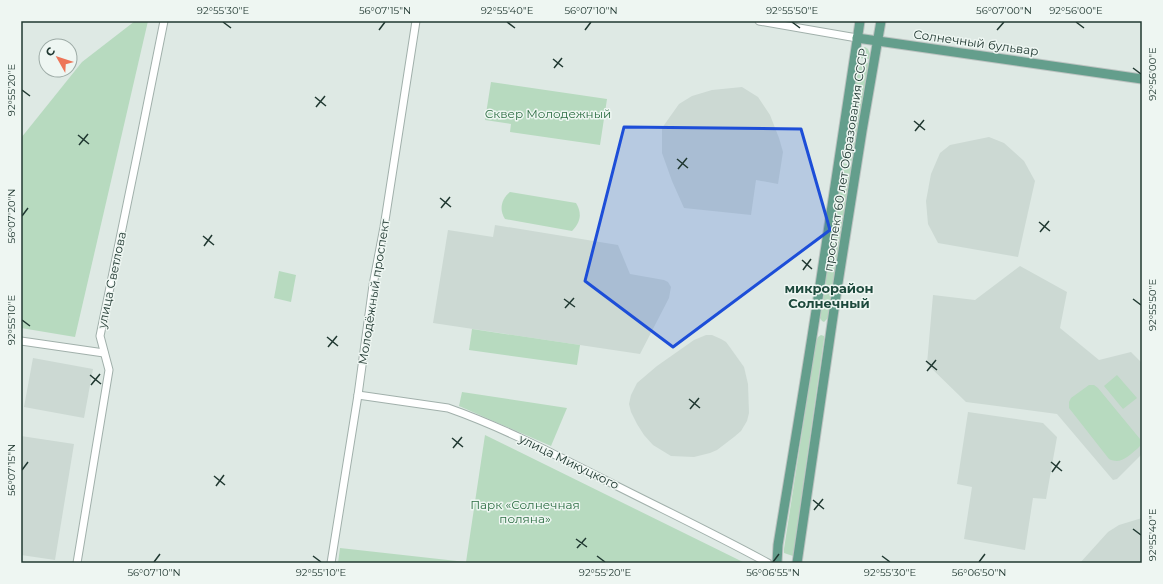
<svg xmlns="http://www.w3.org/2000/svg" width="1163" height="584" font-family="Montserrat,sans-serif">
<style>
.built{fill:#ccd9d3}
.green{fill:#b7dabf}
.lines{fill:none;stroke-linecap:round;stroke-linejoin:round}
.minor-casing{stroke:#a1b0ab;stroke-width:9}
.major-casing{stroke:#bcc3c1;stroke-width:11}
.minor{stroke:#fff;stroke-width:7}
.major{stroke:#649e8c;stroke-width:9}
.marked{fill:#1d4ed8;fill-opacity:0.2;stroke:#1d4ed8;stroke-width:3;stroke-linejoin:round}
.ticks{fill:none;stroke:#203831;stroke-width:1.5}
.labels{text-anchor:middle;stroke-width:3;stroke-linejoin:round;paint-order:stroke}
.street-label{font-size:12px;fill:#203831;stroke:#eef6f2}
.park-label{font-size:12px;fill:#2c6d42;stroke:#eef6f2}
.neighbourhood-label{font-size:13px;font-weight:bold;fill:#1d493c;stroke:#eef6f2}
.neatline{fill:none;stroke:#203831;stroke-width:1.5}
.ticks-label{font-size:10px;text-anchor:middle;fill:#203831}
</style>
<rect width="100%" height="100%" fill="#dee9e4"/>
<!-- built -->
<g class="built">
<path d="M742 87 758 97 770 115 779 138 783 152 778 184 756 180 751 215 684 208 672 181 662 153V128L679 104 692 96 712 90Z"/>
<path d="M989 137 1004 143 1024 161 1035 181 1018 257 938 243 928 224 926 201 931 174 940 153 950 145Z"/>
<path d="M495 225 618 245 630 274 664 280 668 282 671 287 669 298 640 354 433 323 448 230 493 237Z"/>
<path d="M1020 266 1067 292 1060 328 1099 360 1131 352 1142 363V454L1117 479 1113 480 1057 414 966 402 927 364 933 295 975 300Z"/>
<path d="M706 335H712L721 339 726 342 729 346 744 367 748 384 749 413 747 421 741 431 734 437 717 450 710 453 694 457 671 456 653 445 644 435 637 424 631 412 629 404 631 395 637 383 657 366 694 340Z"/>
<path d="M33 358 93 369 84 418 24 407Z"/>
<path d="M968 412 1043 423 1057 437 1046 499 1033 498 1025 550 964 539 972 487 957 484Z"/>
<path d="M21 436 74 444 55 560 21 555Z"/>
<path d="M1142 518V563H1080L1108 532 1119 525Z"/>
</g>
<!-- green -->
<g class="green">
<path d="M135 21H148L75 337 21 328V138L82 62Z"/>
<path d="M865 47 868 49 870 54 869 59 858 58 860 50Z"/>
<path d="M857 62 869 63 853 161 843 159Z"/>
<path d="M491 82 607 99 600 145 510 132 511 124 485 120Z"/>
<path d="M842 163 853 165 833 286 825 285Z"/>
<path d="M510 192 576 203C582 213 581 222 572 231L505 219C499 210 501 199 510 192Z"/>
<path d="M279 271 296 275 291 302 274 298Z"/>
<path d="M825 289 832 290 828 318 824 322 822 321 820 318Z"/>
<path d="M472 329 580 345 577 365 469 350Z"/>
<path d="M821 335 824 336V339L793 556 784 553V549L816 341 818 337Z"/>
<path d="M1117 375 1137 398 1123 409 1104 386Z"/>
<path d="M1089 385H1094L1098 388 1140 439V446L1137 449C1128 456 1121 465 1109 459L1069 408V402L1071 398Z"/>
<path d="M462 392 567 408 551 446 459 406Z"/>
<path d="M485 435 745 563H338L340 548 466 562Z"/>
</g>
<g class="lines">
<!-- minor casing -->
<g class="minor-casing">
<g id="minor">
<path d="M759 21 857 38"/>
<path d="M21 341 104 353"/>
<path d="M358 395 448 408C502 427 554 454 605 480 660 508 715 534 768 563"/>
<path d="M77 563 109 370 100 336 139 146 164 21"/>
<path d="M331 563 358 395 373 285 384 227 416 21"/>
</g>
</g>
<!-- major casing -->
<g class="major-casing">
<g id="major">
<path d="M857 38 1142 79"/>
<path d="M777 563 778 545C792 459 807 372 820 285 833 197 846 109 860 21"/>
<path d="M797 563 837 289 862 131 881 21"/>
</g>
</g>
<!-- minor -->
<use href="#minor" class="minor"/>
<!-- major -->
<use href="#major" class="major"/>
</g>
<!-- marked area -->
<path class="marked" d="M624 127 801 129 830 230 673 347 585 281Z"/>
<!-- ticks -->
<path class="ticks" d="M223 22 231 28M507 22 515 28M792 22 800 28M1076 22 1084 28M379 30 385 22M585 30 591 22M997 30 1004 22M553 59 563 67M554 68 562 58M1133 68 1141 74M22 90 30 96M315 97 326 106M316 107 325 96M914 121 925 130M915 131 924 120M78 135 89 144M79 145 88 134M677 159 688 168M678 169 687 158M440 198 451 207M441 208 450 197M22 216 28 208M1039 222 1050 231M1040 232 1049 221M203 236 214 245M204 246 212 235M802 260 812 269M803 270 811 259M564 299 575 307M1133 299 1141 305M565 308 574 298M22 320 30 326M327 337 338 346M328 347 337 336M926 361 937 370M927 371 936 360M90 375 101 384M91 385 100 374M689 399 700 408M690 409 699 398M452 438 463 447M453 448 462 437M1051 462 1062 471M22 470 28 462M1052 472 1060 461M214 476 225 485M216 486 224 475M813 500 824 509M814 510 823 499M1133 529 1141 535M576 539 587 547M577 548 586 538M313 556 321 562M597 556 605 562M882 556 890 562M154 562 160 554M773 562 779 554M979 562 985 554"/>
<g class="labels">
<!-- street labels -->
<g class="street-label">
<text transform="translate(976 43) rotate(8)" y="4">Солнечный бульвар</text>
<text transform="translate(846 160) rotate(-81)" y="4">проспект 60 лет Образования СССР</text>
<text transform="translate(112 280) rotate(-78)" y="4">улица Светлова</text>
<text transform="translate(374 292) rotate(-81)" y="4">Молодёжный проспект</text>
<text transform="translate(569 462) rotate(26)" y="4">улица Микуцкого</text>
</g>
<!-- park labels -->
<g class="park-label">
<text x="548" y="118">Сквер Молодежный</text>
<text x="525" y="509">Парк «Солнечная<tspan x="525" dy="14">поляна»</tspan></text>
</g>
<!-- neighbourhood labels -->
<g class="neighbourhood-label">
<text x="829" y="293">микрорайон<tspan x="829" dy="15">Солнечный</tspan></text>
</g>
</g>
<!-- border -->
<rect width="1163" height="584" fill="none" stroke="#eef6f2" stroke-width="44"/>
<!-- north arrow -->
<g transform="translate(58 58) rotate(309)"><circle r="19" fill="#eef6f2" stroke="#9caaa5"/>
<path d="M0-3L7 15L0 10L-7 15Z" fill="#ed7558"/>
<text y="-6" font-size="11" font-weight="bold" text-anchor="middle" fill="#203831">С</text>
</g>
<rect x="22" y="22" width="1119" height="540" class="neatline"/>
<g class="ticks-label">
<text x="223" y="14">92°55'30"E</text>
<text x="385" y="14">56°07'15"N</text>
<text x="507" y="14">92°55'40"E</text>
<text x="591" y="14">56°07'10"N</text>
<text x="792" y="14">92°55'50"E</text>
<text x="1004" y="14">56°07'00"N</text>
<text x="1076" y="14">92°56'00"E</text>
<text transform="translate(1152 74) rotate(-90)" y="4">92°56'00"E</text>
<text transform="translate(11 90) rotate(-90)" y="4">92°55'20"E</text>
<text transform="translate(11 216) rotate(-90)" y="4">56°07'20"N</text>
<text transform="translate(1152 305) rotate(-90)" y="4">92°55'50"E</text>
<text transform="translate(11 320) rotate(-90)" y="4">92°55'10"E</text>
<text transform="translate(11 470) rotate(-90)" y="4">56°07'15"N</text>
<text transform="translate(1152 535) rotate(-90)" y="4">92°55'40"E</text>
<text x="154" y="576">56°07'10"N</text>
<text x="321" y="576">92°55'10"E</text>
<text x="605" y="576">92°55'20"E</text>
<text x="773" y="576">56°06'55"N</text>
<text x="890" y="576">92°55'30"E</text>
<text x="979" y="576">56°06'50"N</text>
</g>
</svg>
